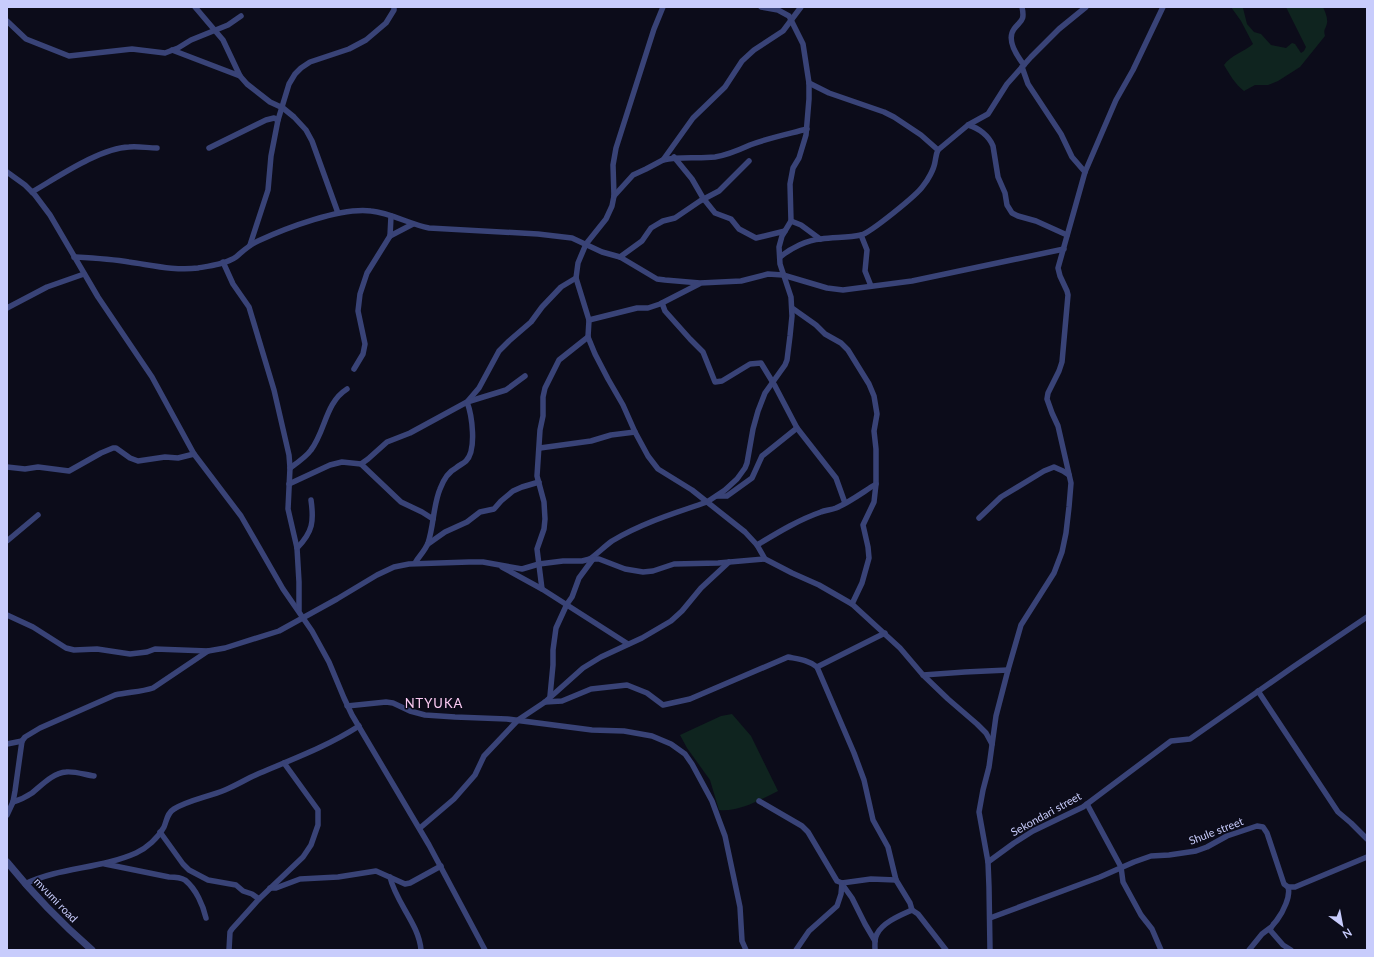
<svg xmlns="http://www.w3.org/2000/svg" width="1374" height="957" font-family="Lato,sans-serif">
<style>
.green{fill:#0f241f}
.lines{fill:none;stroke-linecap:round;stroke-linejoin:round}
.minor{stroke:#394377;stroke-width:5.5}
.tertiary{stroke:#394377;stroke-width:7}
.labels{text-anchor:middle;stroke-width:3;stroke-linejoin:round;paint-order:stroke}
.street-label{font-size:11px;fill:#c8ccfc;stroke:#0c0c1a}
.quarter-label{font-size:13px;letter-spacing:1px;fill:#fccaf3;stroke:#0c0c1a}
</style>
<rect width="100%" height="100%" fill="#0c0c1a"/>
<!-- green -->
<g class="green">
<path d="M1231 7 1243 8 1247 24 1254 32 1261 34 1271 45 1286 48 1292 43 1295 44 1301 53 1304 51 1306 47 1286 7H1323C1325 12 1328 18 1327 23 1326 29 1323 29 1325 36L1300 67 1278 81 1268 85H1255L1244 91C1235 84 1230 75 1224 65 1231 55 1244 52 1253 44L1241 21Z"/>
<path d="M732 714 751 736 778 791C760 800 739 812 719 810L710 780 687 748 680 735 721 716Z"/>
</g>
<g class="lines">
<!-- minor -->
<g class="minor">
<path d="M195 7 223 40 240 76 247 84 270 102 283 108 294 117 306 130 312 141 338 213"/>
<path d="M663 7 654 29 616 148 613 165 614 196 612 206 606 219 586 244 578 263 576 278 589 320 588 337 595 354 608 379 623 405 635 432 648 456 658 469 692 490 745 532 757 545 765 559 792 573 819 585 852 604 900 648 923 675 948 699 977 724 986 733 992 744"/>
<path d="M1022 7C1025 21 1021 20 1014 29 1006 40 1017 56 1024 65"/>
<path d="M7 21 26 39 69 56 132 49 165 53 178 48 191 40 228 25 241 16"/>
<path d="M172 50 240 76"/>
<path d="M1022 67 1028 84 1061 134 1072 157 1085 172"/>
<path d="M809 83 829 93 884 112 894 117 921 135 938 150"/>
<path d="M968 125C979 128 989 136 993 146L998 177 1005 193 1007 205 1012 213 1018 216 1036 221 1067 235"/>
<path d="M209 148 266 120 274 118 278 120"/>
<path d="M674 157 692 179 703 198 715 213 731 219 739 229 756 238 785 231"/>
<path d="M663 160C680 156 697 159 715 157 728 155 739 150 750 145 768 138 788 134 807 129"/>
<path d="M7 172 25 185 35 195 50 215 98 297 152 377 194 454 241 516 283 589 312 631 329 662 344 698 352 715 429 845 485 950"/>
<path d="M32 192C58 177 100 148 129 147 138 146 148 148 157 148"/>
<path d="M614 196 633 175 646 169 663 160 693 118 725 87 742 61 754 50 783 31 801 7"/>
<path d="M791 221 801 225 820 239"/>
<path d="M861 235 867 250 865 271 871 286"/>
<path d="M390 236 413 224"/>
<path d="M250 245 268 190 271 156 278 120 289 84 295 74 301 68 310 62 349 49 366 40 386 23 394 10V7"/>
<path d="M74 257C92 258 111 259 129 262 151 265 175 271 198 268 210 266 226 264 236 257 243 251 249 245 258 241 286 228 341 207 371 211 391 213 409 224 429 228L538 234 572 238 602 252 620 257 657 279 665 280 700 283 741 281 768 274 783 275 827 288 843 290 912 281 1064 249"/>
<path d="M620 257 642 241 651 228 656 225 663 221 675 218 700 201 719 191 749 161"/>
<path d="M780 257C791 248 807 240 821 239 834 237 848 238 861 235 870 233 917 195 923 186 928 180 934 169 935 162 936 157 936 154 938 150L968 125 988 114 1007 84 1031 57 1059 29 1086 7"/>
<path d="M223 262 233 284 249 307 274 390 289 455 290 468 288 509 297 548 299 582V610"/>
<path d="M662 303 665 311 690 339 703 352 715 382 722 381 750 364 761 363 775 386 797 428 836 478 845 503"/>
<path d="M7 308 47 287 84 274"/>
<path d="M589 320 637 308H648L660 304 699 284"/>
<path d="M354 369 363 354 365 344 358 311 360 294 367 273 390 236 391 216"/>
<path d="M540 448 591 441 611 435 635 432"/>
<path d="M361 464 401 502 422 512 433 519"/>
<path d="M7 467 25 469 38 467 69 471 101 453 113 448H116L130 458 138 461 165 457 178 458 194 454"/>
<path d="M290 468C297 463 306 457 311 450 326 430 325 403 347 389"/>
<path d="M289 484 330 465 342 462 361 464 368 459 387 442 410 433 467 402 479 388 499 351 509 341 531 322 542 307 561 287 576 278"/>
<path d="M717 496H727L752 478 762 456 797 428"/>
<path d="M979 518 1001 497 1044 471 1054 467 1063 471 1069 475"/>
<path d="M7 541 38 515"/>
<path d="M428 544 445 532 467 522 480 512 494 509 501 501 513 491 522 487 539 482"/>
<path d="M757 545C777 533 798 520 821 512 825 510 831 510 836 508 850 502 863 492 876 484V449L874 431 877 414 874 396 869 384 848 350 841 343 825 334 816 325 792 308"/>
<path d="M297 548C313 532 314 521 311 500"/>
<path d="M590 559C598 553 605 546 612 541 642 523 675 513 707 502L725 490 737 479 745 468 747 463 753 429 758 411 765 393 785 365 787 360 790 336 792 316 791 297 780 264 779 247 782 236 791 221 790 184 793 168 799 158 806 135 809 99V83L803 44 789 16 778 10 761 7"/>
<path d="M415 563C419 556 425 551 428 543 434 525 433 506 440 489 443 481 448 472 456 468 459 465 463 464 466 461 477 450 472 415 467 402L506 390 525 376"/>
<path d="M502 567 542 589 628 644"/>
<path d="M542 589 537 549 544 529 545 519 544 502 537 476 540 430 543 416V397L545 388 559 360 588 337"/>
<path d="M852 604 862 583 869 558 868 547 863 525 874 502 876 484"/>
<path d="M7 615 33 627 66 648 74 650 97 649 130 654 147 652 155 649 208 651 225 648 279 631 337 599 377 575 394 567 409 564 469 562H483L522 569 539 564 563 561H582L590 559H599L625 569 643 572 653 571 674 564 718 563 765 559"/>
<path d="M817 667 885 633"/>
<path d="M923 675 965 672 1008 670"/>
<path d="M1258 691 1338 812 1351 823 1367 839"/>
<path d="M550 696 553 665V650L556 628 567 604 572 597 579 578 593 559"/>
<path d="M545 702 562 701 591 689 627 685 647 693 663 705 690 699 788 657C798 659 809 660 817 667L854 753 864 780 873 820 888 847 896 880 910 903 912 910"/>
<path d="M347 706 386 702 393 703 410 711 425 715 455 717 507 719 592 730 624 731 652 736 671 744 685 754 692 764 712 801 719 820 725 836 740 907 742 941 746 950"/>
<path d="M7 744 22 741"/>
<path d="M759 801 802 826 808 832 837 881 842 883 871 879 896 880"/>
<path d="M13 802C20 800 26 797 32 793 42 785 53 773 66 772 75 771 86 775 94 776"/>
<path d="M1087 804 1121 867 1123 882 1141 915 1152 929 1161 950"/>
<path d="M7 815 13 802 15 791 22 741 25 737 40 728 115 695C128 692 141 692 153 688L208 651"/>
<path d="M420 828 454 799 475 775 484 756 518 720 545 702 583 668 601 657 642 638 671 621 682 611 701 588 729 562"/>
<path d="M160 832 183 864 189 870 208 880 236 885 243 891 252 894 259 899"/>
<path d="M988 862 1014 843 1033 831 1083 807 1171 741 1190 739 1293 667 1367 617"/>
<path d="M105 864 169 877C175 877 180 877 185 880 196 889 203 905 206 918"/>
<path d="M390 877C396 903 419 924 421 950"/>
<path d="M25 884C60 867 100 869 136 853 147 848 158 838 164 827 167 820 167 813 174 809 189 800 208 797 225 790 237 785 248 778 260 773 293 759 328 746 359 726"/>
<path d="M842 884 852 898 865 924 875 941"/>
<path d="M1288 887C1291 896 1283 912 1277 920 1274 924 1271 926 1270 930L1283 945 1291 950"/>
<path d="M270 888H276L300 879 338 877 376 871 405 884 410 883 441 866"/>
<path d="M990 918 1100 877 1134 862 1151 856 1169 855 1196 851 1207 847 1227 836 1257 826 1263 827 1267 833 1284 884 1288 887H1295L1367 857"/>
<path d="M229 950 230 932 232 929 259 899 303 857 311 845 318 825V810L284 763"/>
<path d="M796 950 809 931 837 906 841 894 842 883"/>
<path d="M875 950C875 944 874 939 877 934 883 922 901 915 912 910L918 914 946 950"/>
<path d="M990 950 989 887 988 862 979 812 983 790 989 767 996 716 1008 670 1021 625 1054 573 1062 552 1066 533 1069 507 1071 483 1058 426 1052 413 1047 399 1048 393 1059 371 1062 362 1068 295 1067 291 1060 276 1058 268 1085 172 1116 100 1133 70 1163 7"/>
<path d="M1249 950 1262 934 1270 928"/>
</g>
<!-- tertiary -->
<path class="tertiary" d="M7 862C33 894 61 923 92 950"/>
</g>
<g class="labels">
<!-- street labels -->
<g class="street-label">
<text transform="translate(1046 814) rotate(-29)" y="4">Sekondari street</text>
<text transform="translate(1216 831) rotate(-21)" y="4">Shule street</text>
<text transform="translate(56 900) rotate(46)" y="4">mvumi road</text>
</g>
<!-- quarter labels -->
<g class="quarter-label">
<text x="434" y="708">NTYUKA</text>
</g>
</g>
<!-- border -->
<rect width="1374" height="957" fill="none" stroke="#c8ccfc" stroke-width="16"/>
<!-- north arrow -->
<g transform="translate(1342 925) rotate(148)" stroke="#0c0c1a" stroke-width="3" paint-order="stroke">
<path d="M0-3L7 15L0 10L-7 15Z" fill="#c8ccfc"/>
<text y="-6" font-size="11" font-weight="bold" text-anchor="middle" fill="#c8ccfc">N</text>
</g>
</svg>
